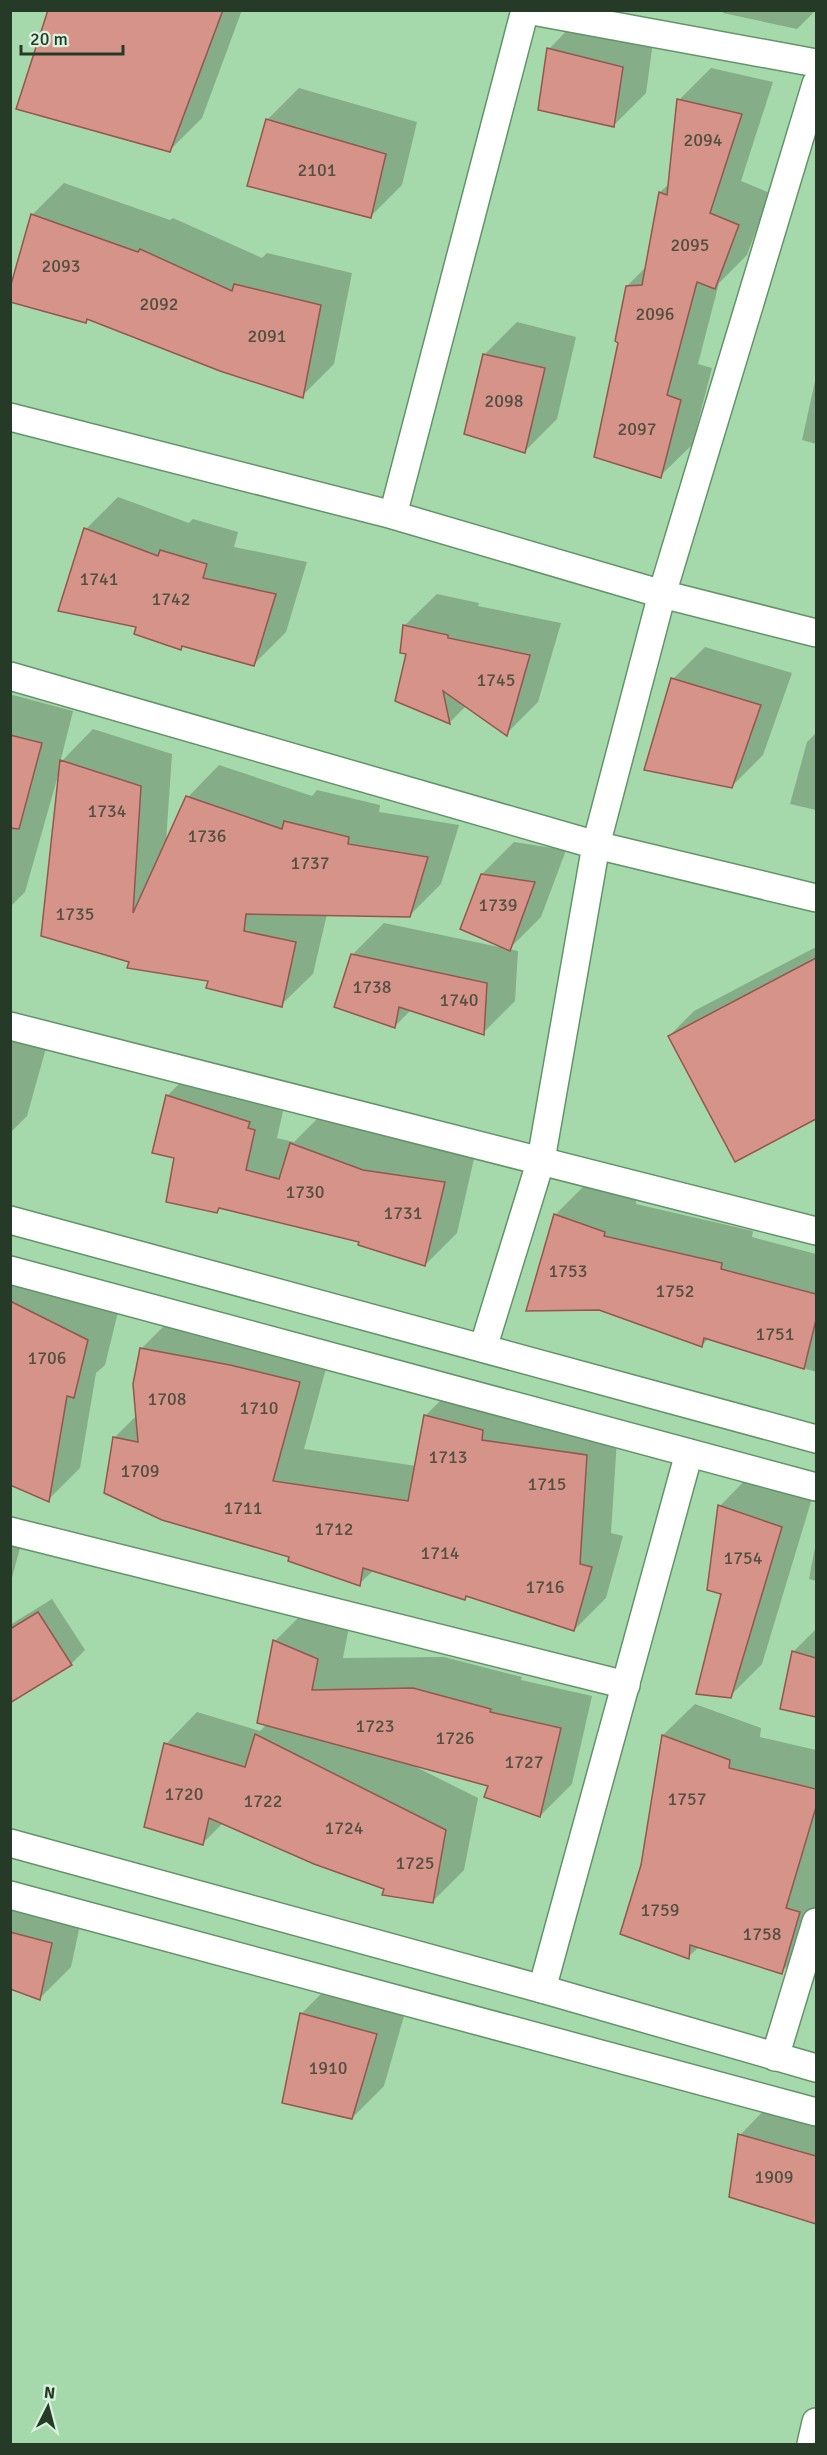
<svg xmlns="http://www.w3.org/2000/svg" width="827" height="2455" font-family="Signika,sans-serif">
<style>
.shadow{fill:#0003}
.building{fill:#d6938a;stroke:#94564f;stroke-width:1.5}
.lines{fill:none;stroke-linecap:round;stroke-linejoin:round}
.street-casing{stroke:#639469;stroke-width:30}
.street{stroke:#fff;stroke-width:27}
.labels{text-anchor:middle;stroke-width:6;stroke-linejoin:round;paint-order:stroke}
.number-label{font-size:18px;fill:#525040}
</style>
<rect width="100%" height="100%" fill="#a5d9ab"/>
<!-- shadow -->
<g class="shadow">
<path d="M50 10H242L202 118 170 150Z"/>
<path d="M724 10H816L797 29 723 13Z"/>
<path d="M580 17 654 35 646 93 614 125 549 49Z"/>
<path d="M711 68 773 82 741 181 770 193 747 255 719 283 698 364 712 368 692 445 660 476 620 342 627 286 646 267 660 192 670 183 679 100Z"/>
<path d="M299 88 417 122 402 185 370 217 267 120Z"/>
<path d="M64 183 170 220 173 218 262 258 267 253 352 273 334 364 302 396 89 318 86 321 32 215Z"/>
<path d="M517 322 576 337 557 419 525 451 465 433 485 354Z"/>
<path d="M816 377V444L802 440Z"/>
<path d="M118 497 189 523 193 519 238 532 234 547 307 562 286 632 254 664 184 645 181 648 138 626 86 529Z"/>
<path d="M437 594 479 603 478 606 561 623 538 702 506 734 466 706 450 722 397 700 407 653 405 625Z"/>
<path d="M705 647 792 673 763 755 731 787 673 679Z"/>
<path d="M13 695 73 711 60 763 93 729 172 754 166 842 188 797 219 765 312 796 317 790 380 805 379 812 459 825 441 884 409 916 327 914 313 974 281 1005 210 979 130 961 61 765 25 892 10 907V697Z"/>
<path d="M816 733V810L790 804 807 742Z"/>
<path d="M514 842 566 850 541 917 509 949 518 951 515 1001 483 1033 412 1009 395 1026 352 955 384 923 504 948 482 874Z"/>
<path d="M816 947V1117L736 1160 669 1036 694 1011Z"/>
<path d="M10 1039 46 1048 27 1116 10 1133Z"/>
<path d="M199 1064 286 1098 277 1138 294 1142 324 1112 395 1138 476 1150 457 1233 425 1265 361 1241 221 1207 217 1211 175 1157 167 1096Z"/>
<path d="M587 1183 636 1200V1204L753 1231 752 1237 816 1254V1372L709 1338 702 1345 555 1215Z"/>
<path d="M10 1263 119 1308 105 1365 96 1373 80 1468 48 1500 10 1484Z"/>
<path d="M173 1317 331 1350 304 1449 416 1466 425 1416 457 1384 618 1424 611 1533 623 1536 606 1598 574 1630 468 1595 464 1598 374 1570 359 1584 291 1556 114 1438 137 1415 141 1349Z"/>
<path d="M751 1474 813 1495 762 1664 730 1696 720 1506Z"/>
<path d="M10 1533H24L10 1585Z"/>
<path d="M816 1542V1581L809 1579Z"/>
<path d="M52 1599 85 1650 71 1664 10 1702V1625Z"/>
<path d="M307 1609 349 1627 343 1658 444 1657 522 1677 521 1680 592 1696 572 1784 540 1816 490 1785 410 1764 478 1798 464 1870 432 1902 385 1888 223 1823 203 1843 166 1744 197 1712 260 1731 267 1724 258 1722 275 1641Z"/>
<path d="M816 1629V1715L782 1708 793 1652Z"/>
<path d="M695 1704 761 1728 760 1737 816 1750V1930L813 1940 781 1972 699 1947 688 1957 642 1865 663 1735Z"/>
<path d="M10 1891 83 1911 71 1967 39 1999 10 1988Z"/>
<path d="M333 1982 408 2002 384 2086 352 2118 301 2014Z"/>
<path d="M771 2103 816 2115V2223L730 2196 740 2135Z"/>
</g>
<!-- building -->
<g class="building">
<path d="M48 10H223L170 152 16 109Z"/>
<path d="M547 48 623 67 614 127 538 110Z"/>
<path d="M677 99 742 114 710 213 739 225 715 289 697 282 667 395 681 400 661 478 594 457 618 343 615 341 626 286 642 285 659 192 667 195Z"/>
<path d="M266 119 386 154 371 218 247 186Z"/>
<path d="M31 214 138 252 140 249 232 291 234 284 321 305 303 398 220 371 87 319 86 323 10 302V288Z"/>
<path d="M483 354 545 368 525 453 464 434Z"/>
<path d="M84 528 158 556 160 550 207 564 203 578 276 594 254 666 182 646 181 650 134 634 136 627 58 611Z"/>
<path d="M403 625 448 635V638L530 655 507 736 443 691 450 724 395 701 406 654 400 653Z"/>
<path d="M671 678 761 705 732 788 644 770Z"/>
<path d="M10 735 42 743 19 829 10 828Z"/>
<path d="M60 760 141 786 133 913 186 796 282 829 284 821 349 837 348 844 428 857 410 917 246 914 244 931 296 942 282 1007 206 988 208 981 127 968 129 962 41 936Z"/>
<path d="M481 874 535 882 510 951 460 929Z"/>
<path d="M351 954 487 983 484 1035 399 1007 395 1028 334 1007Z"/>
<path d="M816 958V1119L735 1162 668 1036Z"/>
<path d="M166 1095 250 1122 248 1128 255 1130 246 1170 279 1179 290 1143 363 1170 445 1182 425 1266 358 1245 359 1242 219 1208 217 1213 166 1202 174 1158 152 1153Z"/>
<path d="M554 1214 605 1232 604 1236 722 1263 721 1269 816 1294V1320L804 1369 704 1338 702 1347 599 1310 526 1311Z"/>
<path d="M10 1301 88 1340 74 1398 67 1396 49 1502 10 1485Z"/>
<path d="M140 1348 230 1365 300 1382 273 1481 408 1501 424 1415 483 1430 482 1440 587 1455 580 1564 592 1567 574 1631 466 1596 465 1600 363 1568 360 1586 288 1561 289 1557 162 1520 104 1493 113 1437 138 1442 133 1384Z"/>
<path d="M718 1505 782 1527 731 1698 696 1694 721 1594 707 1590Z"/>
<path d="M38 1612 72 1665 10 1703V1629Z"/>
<path d="M273 1640 318 1659 312 1690 413 1688 491 1709 490 1712 561 1728 540 1817 484 1797 488 1786 257 1723Z"/>
<path d="M792 1651 816 1658V1717L780 1709Z"/>
<path d="M255 1734 446 1830 433 1903 382 1895 384 1889 314 1864 209 1818 203 1845 144 1827 164 1743 245 1767Z"/>
<path d="M662 1735 730 1760 729 1768 816 1789V1807L786 1908 800 1912 782 1974 690 1945 689 1959 620 1934 641 1865Z"/>
<path d="M10 1932 52 1943 40 2000 10 1989Z"/>
<path d="M300 2013 377 2034 352 2119 282 2103Z"/>
<path d="M738 2134 816 2156V2224L729 2197Z"/>
</g>
<g class="lines">
<!-- street casing -->
<g class="street-casing">
<g id="street">
<path d="M527 10 816 63"/>
<path d="M10 417 393 515 662 594 816 633"/>
<path d="M393 515 525 10"/>
<path d="M10 676 596 845 816 898"/>
<path d="M10 1026 816 1231"/>
<path d="M10 1220 816 1439"/>
<path d="M10 1270 816 1487"/>
<path d="M483 1348 541 1160 596 845 662 594 816 84"/>
<path d="M10 1531 626 1685"/>
<path d="M10 1843 542 1989 816 2068"/>
<path d="M10 1895 816 2112"/>
<path d="M542 1989 689 1453"/>
<path d="M775 2057 816 1922"/>
<path d="M811 2444 816 2422"/>
</g>
</g>
<!-- street -->
<use href="#street" class="street"/>
</g>
<g class="labels">
<!-- number labels -->
<g class="number-label">
<text x="703" y="146">2094</text>
<text x="317" y="176">2101</text>
<text x="690" y="251">2095</text>
<text x="61" y="272">2093</text>
<text x="159" y="310">2092</text>
<text x="655" y="320">2096</text>
<text x="267" y="342">2091</text>
<text x="504" y="407">2098</text>
<text x="637" y="435">2097</text>
<text x="99" y="585">1741</text>
<text x="171" y="605">1742</text>
<text x="496" y="686">1745</text>
<text x="107" y="817">1734</text>
<text x="207" y="842">1736</text>
<text x="310" y="869">1737</text>
<text x="498" y="911">1739</text>
<text x="75" y="920">1735</text>
<text x="372" y="993">1738</text>
<text x="459" y="1006">1740</text>
<text x="305" y="1198">1730</text>
<text x="403" y="1219">1731</text>
<text x="568" y="1277">1753</text>
<text x="675" y="1297">1752</text>
<text x="775" y="1340">1751</text>
<text x="47" y="1364">1706</text>
<text x="167" y="1405">1708</text>
<text x="259" y="1414">1710</text>
<text x="448" y="1463">1713</text>
<text x="140" y="1477">1709</text>
<text x="547" y="1490">1715</text>
<text x="243" y="1514">1711</text>
<text x="334" y="1535">1712</text>
<text x="440" y="1559">1714</text>
<text x="743" y="1564">1754</text>
<text x="545" y="1593">1716</text>
<text x="375" y="1732">1723</text>
<text x="455" y="1744">1726</text>
<text x="524" y="1768">1727</text>
<text x="184" y="1800">1720</text>
<text x="687" y="1805">1757</text>
<text x="263" y="1807">1722</text>
<text x="344" y="1834">1724</text>
<text x="415" y="1869">1725</text>
<text x="660" y="1916">1759</text>
<text x="762" y="1940">1758</text>
<text x="328" y="2074">1910</text>
<text x="774" y="2183">1909</text>
</g>
</g>
<!-- border -->
<rect width="827" height="2455" fill="none" stroke="#263a28" stroke-width="24"/>
<!-- north arrow -->
<g transform="translate(48 2407) rotate(6)" stroke="#d8f2db" stroke-width="4.5" paint-order="stroke">
<path d="M0-4.5L10 22L0 15L-10 22Z" fill="#263a28"/>
<text y="-9" font-size="16" font-weight="bold" text-anchor="middle" fill="#263a28">N</text>
</g>
<!-- scale -->
<path d="M21 45v9h102v-9" fill="none" stroke="#263a28" stroke-width="3"/>
<text x="30" y="45" font-size="18" fill="#263a28" stroke="#d8f2db" stroke-width="4.5" paint-order="stroke">20 m</text>
</svg>
